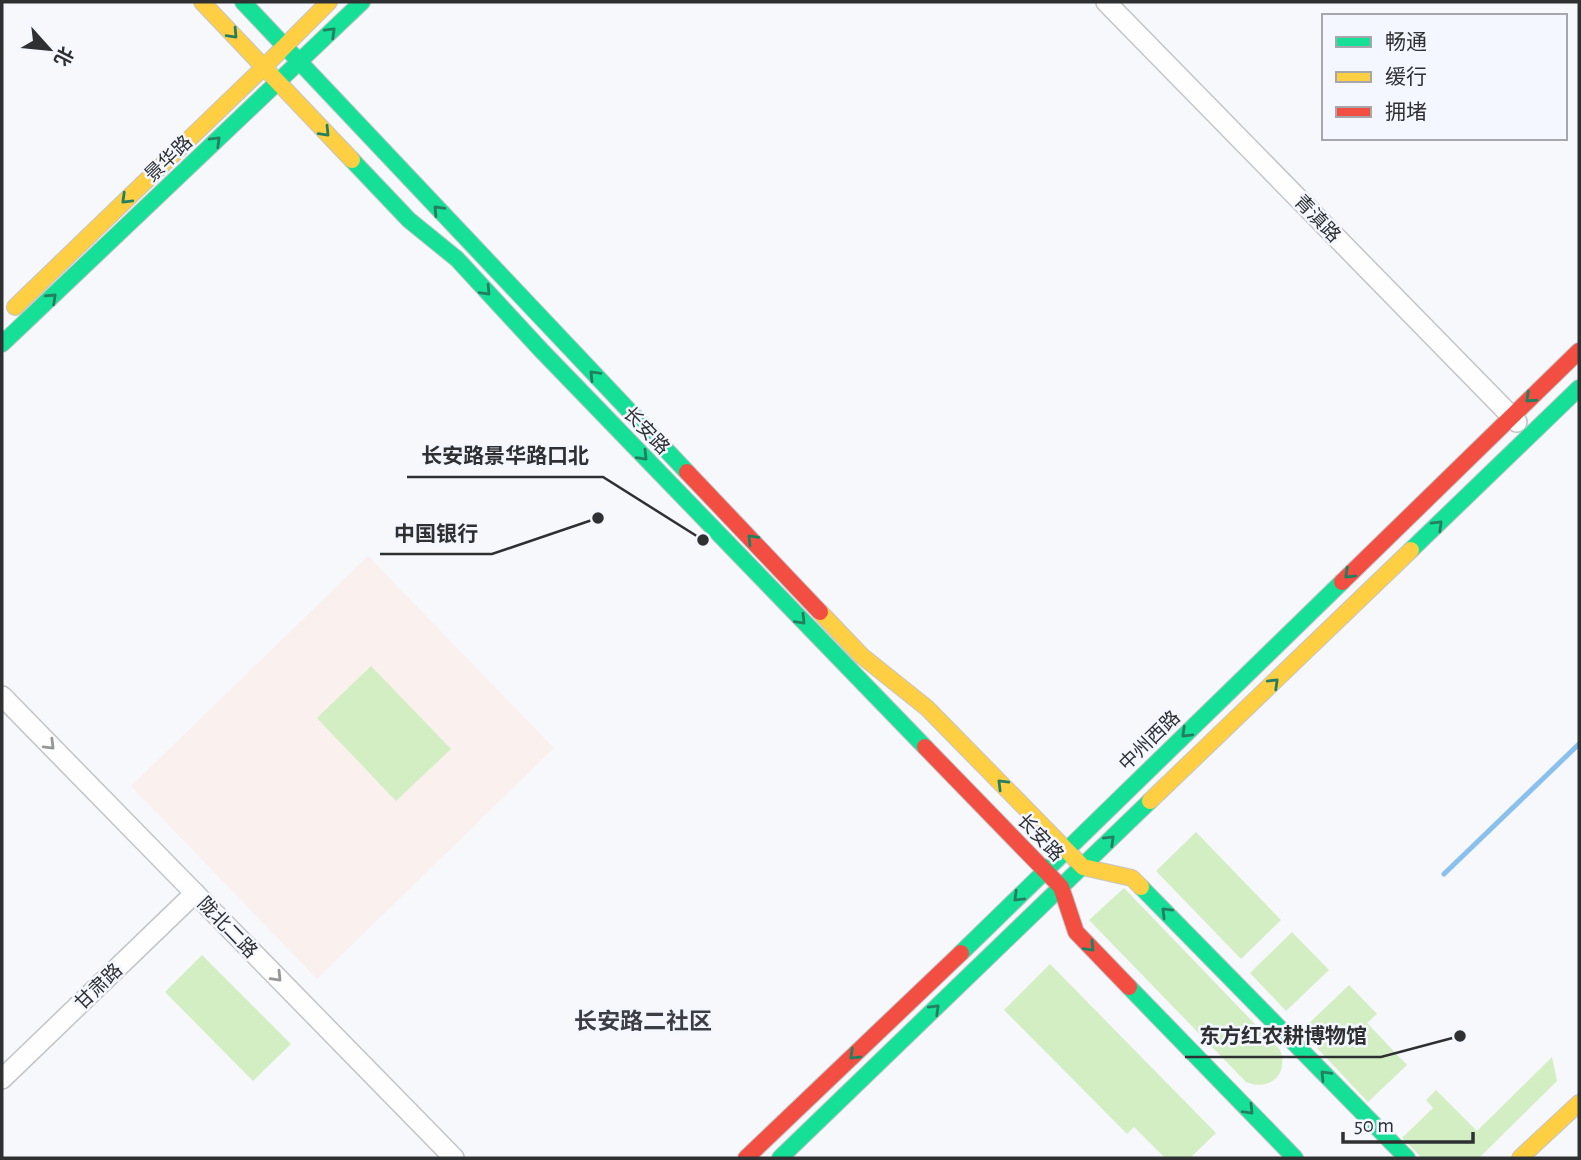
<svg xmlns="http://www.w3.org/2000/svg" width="1581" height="1160" font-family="'Alegreya Sans','Noto Sans SC',sans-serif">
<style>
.education{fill:#faf0ed}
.grass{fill:#d3eec3}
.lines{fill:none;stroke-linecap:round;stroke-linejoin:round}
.stream{stroke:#89c0ed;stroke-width:5}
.street-casing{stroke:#c3c4c7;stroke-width:22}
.fast-casing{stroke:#c3c4c7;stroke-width:18}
.slow-casing{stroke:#c3c4c7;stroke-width:18}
.jam-casing{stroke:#c3c4c7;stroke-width:18}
.street{stroke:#fefeff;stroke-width:19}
.fast{stroke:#16e098;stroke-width:16}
.slow{stroke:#ffcf43;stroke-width:16}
.jam{stroke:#f24e42;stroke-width:16}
.oneway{stroke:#237f60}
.oneway2{stroke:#969798}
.labels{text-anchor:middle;stroke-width:5;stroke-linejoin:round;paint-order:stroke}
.street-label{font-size:19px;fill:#2e3032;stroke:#f4f7ff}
.quarter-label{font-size:23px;font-weight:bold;fill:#3c3e44;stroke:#f4f7ff}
.leader{fill:none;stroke:#2e3032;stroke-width:2.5}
.callout-dot{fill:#2e3032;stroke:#f4f7ff;stroke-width:2.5}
.callout-label{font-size:21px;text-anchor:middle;font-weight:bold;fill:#2e3032;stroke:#f4f7ff;stroke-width:5;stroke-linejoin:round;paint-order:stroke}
</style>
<rect width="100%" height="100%" fill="#f7f8fc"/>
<!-- education -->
<path class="education" d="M368 556 554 748 317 979 131 786Z"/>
<!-- grass -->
<g class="grass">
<path d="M371 666 451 749 396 801 317 718Z"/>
<path d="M1196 832 1281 920 1241 959 1156 871Z"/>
<path d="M1124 888 1280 1050C1289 1074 1270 1092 1246 1082L1089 920Z"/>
<path d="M1292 932 1329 970 1286 1011 1250 973Z"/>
<path d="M202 955 291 1044 253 1081 165 992Z"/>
<path d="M1050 964 1216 1133 1190 1158H1165L1134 1127 1127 1134 1004 1010Z"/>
<path d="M1349 985 1377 1014 1367 1023 1407 1065 1368 1102 1301 1031Z"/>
<path d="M1552 1057 1557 1081 1479 1158H1422L1402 1138 1433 1108 1426 1100 1436 1090 1477 1131Z"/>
</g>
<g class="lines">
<!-- stream -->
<path class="stream" d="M1444 874 1579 744"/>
<!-- street casing -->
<g class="street-casing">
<g id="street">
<path d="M1106 2 1517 422"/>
<path d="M2 696 454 1158"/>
<path d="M2 1079 195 893"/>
</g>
</g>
<!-- fast casing -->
<g class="fast-casing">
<g id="fast">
<path d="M243 2 687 472"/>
<path d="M352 160 409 220 457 259 541 350 925 747"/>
<path d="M2 344 362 2"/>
<path d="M1411 550 1579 388"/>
<path d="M1141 887 1407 1158"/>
<path d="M961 953 1342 582"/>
<path d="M1129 987 1295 1158"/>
<path d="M780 1158 1150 801"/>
</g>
</g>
<!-- slow casing -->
<g class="slow-casing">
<g id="slow">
<path d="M202 2 352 160"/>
<path d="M15 307 264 67 329 2"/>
<path d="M820 612 862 656 927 708 1083 867 1132 878 1141 887"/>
<path d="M1150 801 1411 550"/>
<path d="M1520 1158 1579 1103"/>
</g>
</g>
<!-- jam casing -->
<g class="jam-casing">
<g id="jam">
<path d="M687 472 820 612"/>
<path d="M1342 582 1579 351"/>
<path d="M925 747 1061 887 1076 932 1129 987"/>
<path d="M746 1158 961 953"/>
</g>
</g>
<!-- street -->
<use href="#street" class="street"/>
<!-- fast -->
<use href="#fast" class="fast"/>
<!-- slow -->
<use href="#slow" class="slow"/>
<!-- jam -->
<use href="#jam" class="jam"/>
</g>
<!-- one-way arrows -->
<defs><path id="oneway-chevron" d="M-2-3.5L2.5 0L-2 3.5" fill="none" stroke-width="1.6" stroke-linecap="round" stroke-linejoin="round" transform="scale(1.75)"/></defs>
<g class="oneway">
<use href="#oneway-chevron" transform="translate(331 32) rotate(-44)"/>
<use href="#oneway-chevron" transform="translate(233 34) rotate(47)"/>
<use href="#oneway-chevron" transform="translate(325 132) rotate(46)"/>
<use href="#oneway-chevron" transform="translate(216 141) rotate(-44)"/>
<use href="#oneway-chevron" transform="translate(126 199) rotate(136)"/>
<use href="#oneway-chevron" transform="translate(438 210) rotate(-133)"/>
<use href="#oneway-chevron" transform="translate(486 291) rotate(47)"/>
<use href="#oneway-chevron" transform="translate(52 298) rotate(-43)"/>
<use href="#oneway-chevron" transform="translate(594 375) rotate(-134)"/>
<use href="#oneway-chevron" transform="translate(1530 398) rotate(137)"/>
<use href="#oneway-chevron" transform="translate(643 456) rotate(46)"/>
<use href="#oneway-chevron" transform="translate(1438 525) rotate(-44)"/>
<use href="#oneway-chevron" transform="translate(752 539) rotate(-134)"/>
<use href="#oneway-chevron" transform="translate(1349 574) rotate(136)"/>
<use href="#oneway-chevron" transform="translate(801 620) rotate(46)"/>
<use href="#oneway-chevron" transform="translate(1274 683) rotate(-44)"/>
<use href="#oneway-chevron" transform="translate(1186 733) rotate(136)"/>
<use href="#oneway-chevron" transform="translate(1002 784) rotate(-135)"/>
<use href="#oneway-chevron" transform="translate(1110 840) rotate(-44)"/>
<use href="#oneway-chevron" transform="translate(1018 897) rotate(136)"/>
<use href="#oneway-chevron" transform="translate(1166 912) rotate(-135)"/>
<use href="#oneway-chevron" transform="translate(1090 947) rotate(46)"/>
<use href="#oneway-chevron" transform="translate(935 1009) rotate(-44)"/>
<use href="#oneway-chevron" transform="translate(854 1055) rotate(136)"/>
<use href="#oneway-chevron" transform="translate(1325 1075) rotate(-134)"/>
<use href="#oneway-chevron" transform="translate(1249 1110) rotate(46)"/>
</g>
<g class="oneway2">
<use href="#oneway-chevron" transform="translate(50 745) rotate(45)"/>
<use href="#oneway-chevron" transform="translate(277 977) rotate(46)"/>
</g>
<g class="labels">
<!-- street labels -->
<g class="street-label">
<text transform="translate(168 158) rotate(-44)" y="7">景华路</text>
<text transform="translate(1318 218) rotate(46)" y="7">青滇路</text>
<text transform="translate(647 430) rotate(46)" y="7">长安路</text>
<text transform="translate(1149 740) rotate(-44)" y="7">中州西路</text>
<text transform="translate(1041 837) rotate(46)" y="7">长安路</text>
<text transform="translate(228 927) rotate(46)" y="7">陇北二路</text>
<text transform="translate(98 986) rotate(-44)" y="7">甘肃路</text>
</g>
<!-- quarter labels -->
<g class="quarter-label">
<text x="643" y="1029">长安路二社区</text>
</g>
</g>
<!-- callouts -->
<path class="leader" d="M703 540L603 477H407M598 518L492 554H380M1460 1036L1381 1057H1185"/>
<g class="callout-dot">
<circle cx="703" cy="540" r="7"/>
<circle cx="598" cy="518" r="7"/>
<circle cx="1460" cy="1036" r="7"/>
</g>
<g class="callout-label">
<text x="505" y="463">长安路景华路口北</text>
<text x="436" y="541">中国银行</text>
<text x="1283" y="1043">东方红农耕博物馆</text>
</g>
<!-- border -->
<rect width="1581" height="1160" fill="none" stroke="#2e3032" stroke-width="7"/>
<!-- legend -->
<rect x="1322" y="14" width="245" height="126" fill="#f4f7ff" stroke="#a5a7ad" stroke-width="2"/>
<rect x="1336" y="37" width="35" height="10" fill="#16e098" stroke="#a5a7ad" stroke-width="2"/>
<text x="1385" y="49" font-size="21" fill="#2e3032">畅通</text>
<rect x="1336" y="72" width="35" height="10" fill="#ffcf43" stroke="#a5a7ad" stroke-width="2"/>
<text x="1385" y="84" font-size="21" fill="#2e3032">缓行</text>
<rect x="1336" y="107" width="35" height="10" fill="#f24e42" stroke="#a5a7ad" stroke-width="2"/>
<text x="1385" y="119" font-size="21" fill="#2e3032">拥堵</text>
<!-- north arrow -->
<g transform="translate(49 49) rotate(117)" stroke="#f4f7ff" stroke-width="5" paint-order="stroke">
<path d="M0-5L12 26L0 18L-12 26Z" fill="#2e3032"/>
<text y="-10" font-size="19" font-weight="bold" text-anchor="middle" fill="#2e3032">北</text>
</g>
<!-- scale -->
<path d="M1343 1132v10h130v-10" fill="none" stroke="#2e3032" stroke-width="3.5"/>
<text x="1354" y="1132" font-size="21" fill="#2e3032" stroke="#f4f7ff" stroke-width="5" paint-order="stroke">50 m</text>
</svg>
